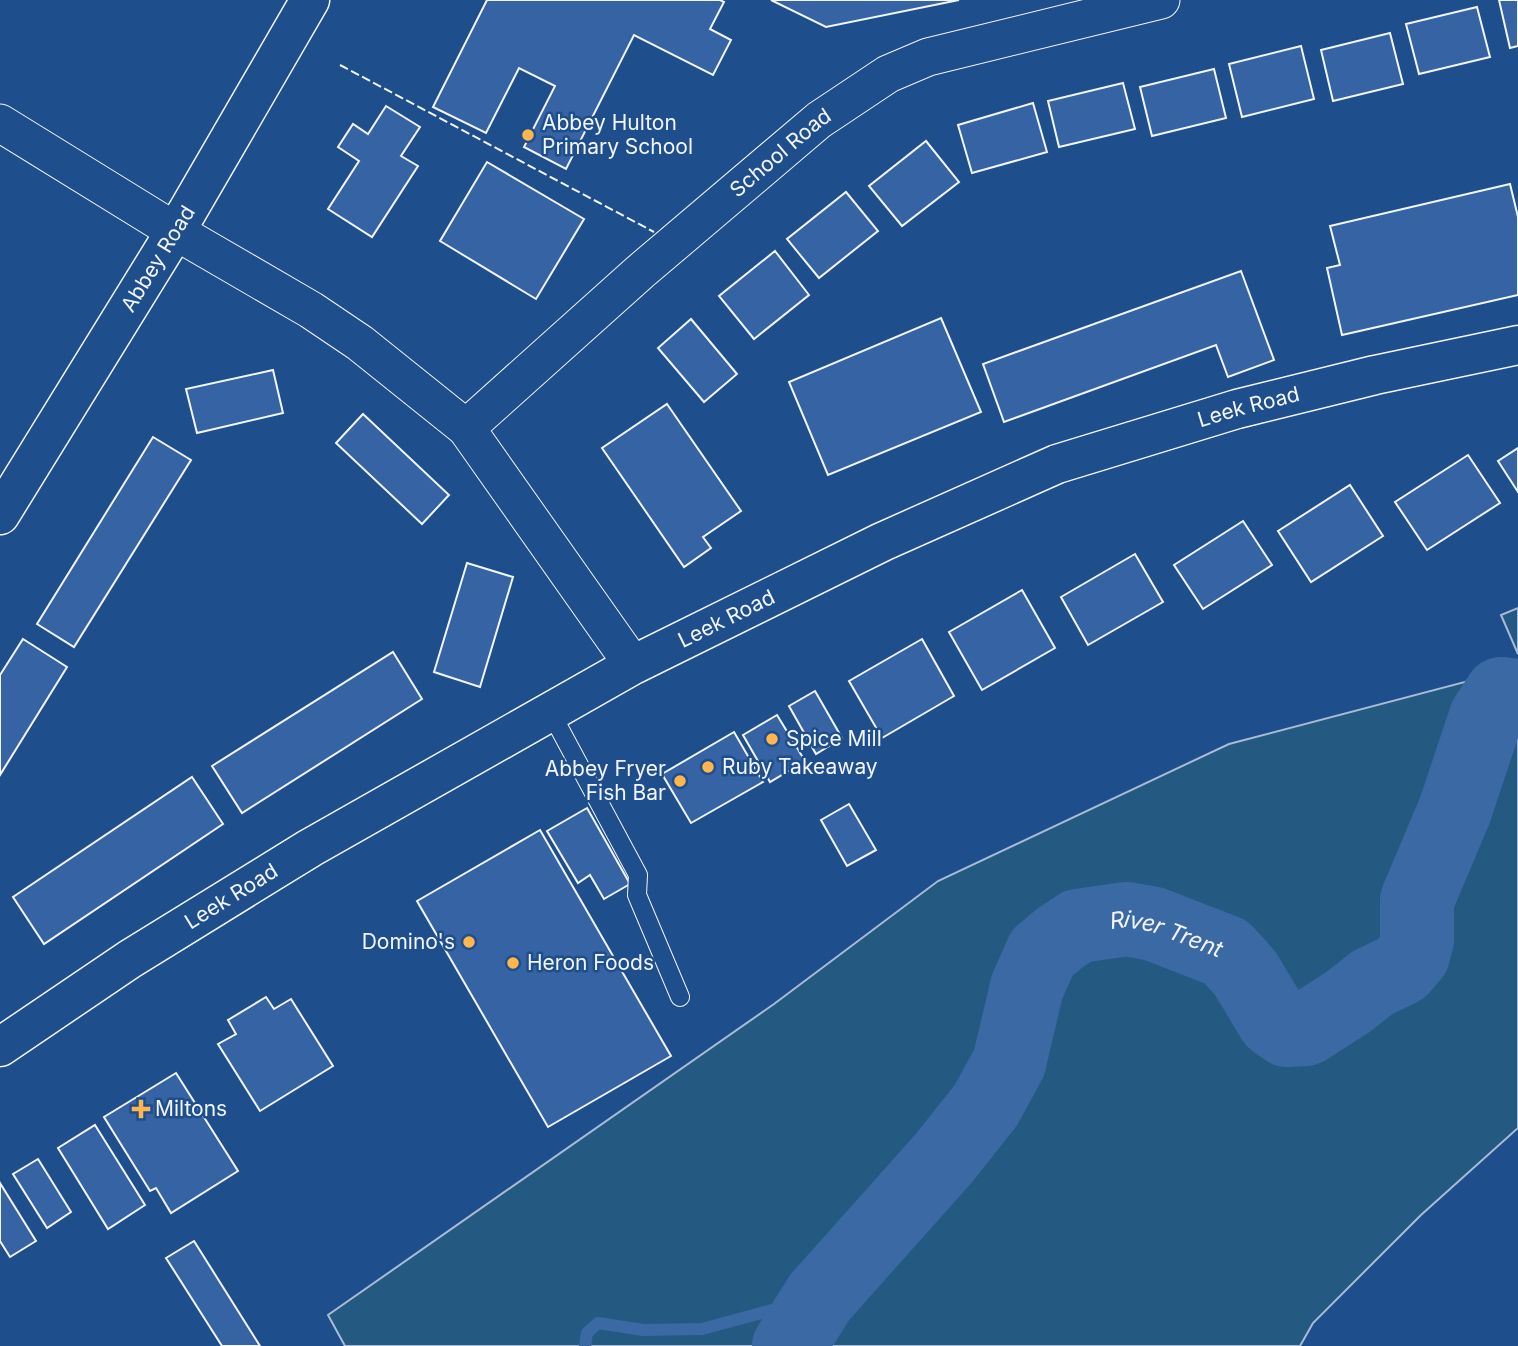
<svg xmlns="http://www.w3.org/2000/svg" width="1518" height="1346" font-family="Inter,sans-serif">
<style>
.green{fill:#245a82;stroke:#a8bbd7;stroke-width:2}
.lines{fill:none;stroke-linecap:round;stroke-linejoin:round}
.stream{stroke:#3b69a3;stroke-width:12}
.river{stroke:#3b69a3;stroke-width:74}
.building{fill:#3563a3;stroke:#f2f6ff;stroke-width:2}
.lane-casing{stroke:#f2f6ff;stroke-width:20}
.street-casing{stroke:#f2f6ff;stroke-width:39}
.secondary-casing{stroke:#f2f6ff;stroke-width:41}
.primary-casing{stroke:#f2f6ff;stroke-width:41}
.lane{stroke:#1f4e8c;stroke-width:18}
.street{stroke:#1f4e8c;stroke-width:37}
.secondary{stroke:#1f4e8c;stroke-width:38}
.primary{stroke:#1f4e8c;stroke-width:38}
.fence{stroke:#f2f6ff;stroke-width:2;stroke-dasharray:9 3.5;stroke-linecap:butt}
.poi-dot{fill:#ffb74d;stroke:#1f4e8c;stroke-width:2.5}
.labels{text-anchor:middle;stroke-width:5;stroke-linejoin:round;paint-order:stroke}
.poi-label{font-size:21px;fill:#f2f6ff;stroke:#1f4e8c;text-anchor:start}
.street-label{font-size:21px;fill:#f2f6ff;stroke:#1f4e8c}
.water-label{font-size:23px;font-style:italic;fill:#f2f6ff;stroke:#1f4e8c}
</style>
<rect width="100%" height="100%" fill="#1f4e8c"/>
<!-- green -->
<g class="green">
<path d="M1518 608V654L1501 615Z"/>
<path d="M1518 668V1128L1421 1215 1313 1323 1300 1346H345L328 1315 774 1004 938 881 1229 744Z"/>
</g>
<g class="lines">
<!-- stream -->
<path class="stream" d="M585 1346 587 1333 598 1323 643 1330 702 1329 820 1297"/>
<!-- river -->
<path class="river" id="s1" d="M789 1346 820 1297 944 1158 986 1105 1009 1063 1027 987 1042 953 1060 938 1078 926 1127 919 1154 924 1226 952 1245 973 1274 1021 1287 1030 1306 1029 1348 1002 1372 983 1401 969 1413 955 1417 940V900L1455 810 1486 717 1501 694 1518 696"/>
</g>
<!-- building -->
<g class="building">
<path d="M487 0H720L724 2 710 29 731 40 713 75 634 35 566 169 524 147 555 86 519 68 486 133 433 107Z"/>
<path d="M771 0H959L826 27Z"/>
<path d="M1499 0H1518V46L1510 48Z"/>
<path d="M1477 7 1490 57 1419 74 1406 24Z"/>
<path d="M1390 33 1403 84 1333 101 1321 50Z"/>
<path d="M1301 46 1314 99 1242 117 1229 64Z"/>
<path d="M1214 69 1226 118 1152 136 1140 87Z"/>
<path d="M1123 83 1135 129 1059 147 1048 101Z"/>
<path d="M1033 103 1047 152 972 173 958 125Z"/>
<path d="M386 106 420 127 401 156 418 166 372 237 328 209 359 161 338 147 353 124 368 134Z"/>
<path d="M926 141 959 182 902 226 869 186Z"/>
<path d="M487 162 584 219 536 299 440 241Z"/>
<path d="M1510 184 1518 217V295L1342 335 1327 268 1340 265 1330 226Z"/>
<path d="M846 192 878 231 819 278 787 239Z"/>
<path d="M775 251 809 295 754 339 719 296Z"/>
<path d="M1241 271 1274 360 1228 377 1216 345 1004 422 983 364Z"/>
<path d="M941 318 981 412 828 475 789 382Z"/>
<path d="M691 319 737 374 704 402 658 348Z"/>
<path d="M273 370 283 413 197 433 186 389Z"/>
<path d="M667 404 741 511 703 537 711 548 684 567 602 448Z"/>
<path d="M363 414 449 495 422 524 336 443Z"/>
<path d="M153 437 191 460 74 647 37 624Z"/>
<path d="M1518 448V492L1498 461Z"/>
<path d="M1468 455 1500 503 1427 550 1395 502Z"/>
<path d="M1350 485 1383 536 1311 582 1278 531Z"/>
<path d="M1243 521 1272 565 1203 609 1174 565Z"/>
<path d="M1135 554 1163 602 1088 645 1061 597Z"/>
<path d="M467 563 513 577 480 687 434 672Z"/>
<path d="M1022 590 1055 648 982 690 949 632Z"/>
<path d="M23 639 67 667 0 775V675Z"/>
<path d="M922 639 954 696 882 738 849 681Z"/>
<path d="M393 652 422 699 242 813 212 766Z"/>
<path d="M815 691 842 738 816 754 789 706Z"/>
<path d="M777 715 805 761 770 782 743 735Z"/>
<path d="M734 732 763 782 691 823 662 774Z"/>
<path d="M192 777 223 824 44 944 13 897Z"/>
<path d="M849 804 876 850 847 866 821 820Z"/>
<path d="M587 808 630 884 604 899 590 875 578 883 547 831Z"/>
<path d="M540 830 671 1056 548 1127 417 901Z"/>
<path d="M266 997 274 1009 291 999 333 1066 260 1111 218 1044 236 1034 228 1020Z"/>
<path d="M176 1073 238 1171 171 1213 156 1188 150 1191 104 1117Z"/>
<path d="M95 1125 145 1205 108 1229 58 1148Z"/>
<path d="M38 1159 71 1212 47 1228 13 1174Z"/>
<path d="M0 1183 36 1241 10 1257 0 1241Z"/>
<path d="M194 1241 260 1346H222L166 1258Z"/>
</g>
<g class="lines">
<!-- lane casing -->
<g class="lane-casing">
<path id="lane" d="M550 711 638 875 637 895 680 997"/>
</g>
<!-- street casing -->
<g class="street-casing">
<g id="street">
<path d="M0 123 175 231 311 310 360 343 466 428 633 665"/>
<path id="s2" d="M466 428 640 272 819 120 888 74 928 57 1161 0"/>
</g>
</g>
<!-- secondary casing -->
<g class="secondary-casing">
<g id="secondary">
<path id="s3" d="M0 515 187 212 310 0"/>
</g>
</g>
<!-- primary casing -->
<g class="primary-casing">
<g id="primary">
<path id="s4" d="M0 1047 130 959 310 848 633 665 882 542 1057 464 1237 409 1375 375 1518 345"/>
</g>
</g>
<!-- lane -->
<use href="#lane" class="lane"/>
<!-- street -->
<use href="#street" class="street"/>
<!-- secondary -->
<use href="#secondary" class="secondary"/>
<!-- primary -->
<use href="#primary" class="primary"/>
<!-- fence -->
<path class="fence" d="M340 65 654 232"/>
</g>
<!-- markers -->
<g class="poi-dot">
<circle cx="528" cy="135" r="7"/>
<circle cx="772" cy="739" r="7"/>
<circle cx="708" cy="767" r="7"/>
<circle cx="680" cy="781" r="7"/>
<circle cx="469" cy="942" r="7"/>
<circle cx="513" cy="963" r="7"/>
<path d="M137.5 1098.5h7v7h7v7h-7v7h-7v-7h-7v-7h7z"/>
</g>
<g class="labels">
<!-- poi labels -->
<g class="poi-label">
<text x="542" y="130">Abbey Hulton<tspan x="542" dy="24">Primary School</tspan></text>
<text x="786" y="746">Spice Mill</text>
<text x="722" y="774">Ruby Takeaway</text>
<text x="666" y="776" text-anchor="end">Abbey Fryer<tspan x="666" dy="24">Fish Bar</tspan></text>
<text x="455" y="949" text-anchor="end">Domino's</text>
<text x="527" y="970">Heron Foods</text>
<text x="155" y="1116">Miltons</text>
</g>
<!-- street labels -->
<g class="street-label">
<text dy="7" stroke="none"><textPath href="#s2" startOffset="418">School Road</textPath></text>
<text dy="7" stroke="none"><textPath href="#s3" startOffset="301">Abbey Road</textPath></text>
<text dy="7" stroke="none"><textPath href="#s4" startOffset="1409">Leek Road</textPath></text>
<text dy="7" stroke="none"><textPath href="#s4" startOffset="844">Leek Road</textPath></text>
<text dy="7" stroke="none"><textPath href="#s4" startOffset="276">Leek Road</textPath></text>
</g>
<!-- water labels -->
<g class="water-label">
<text dy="8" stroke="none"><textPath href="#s1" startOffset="611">River Trent</textPath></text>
</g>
</g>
</svg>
